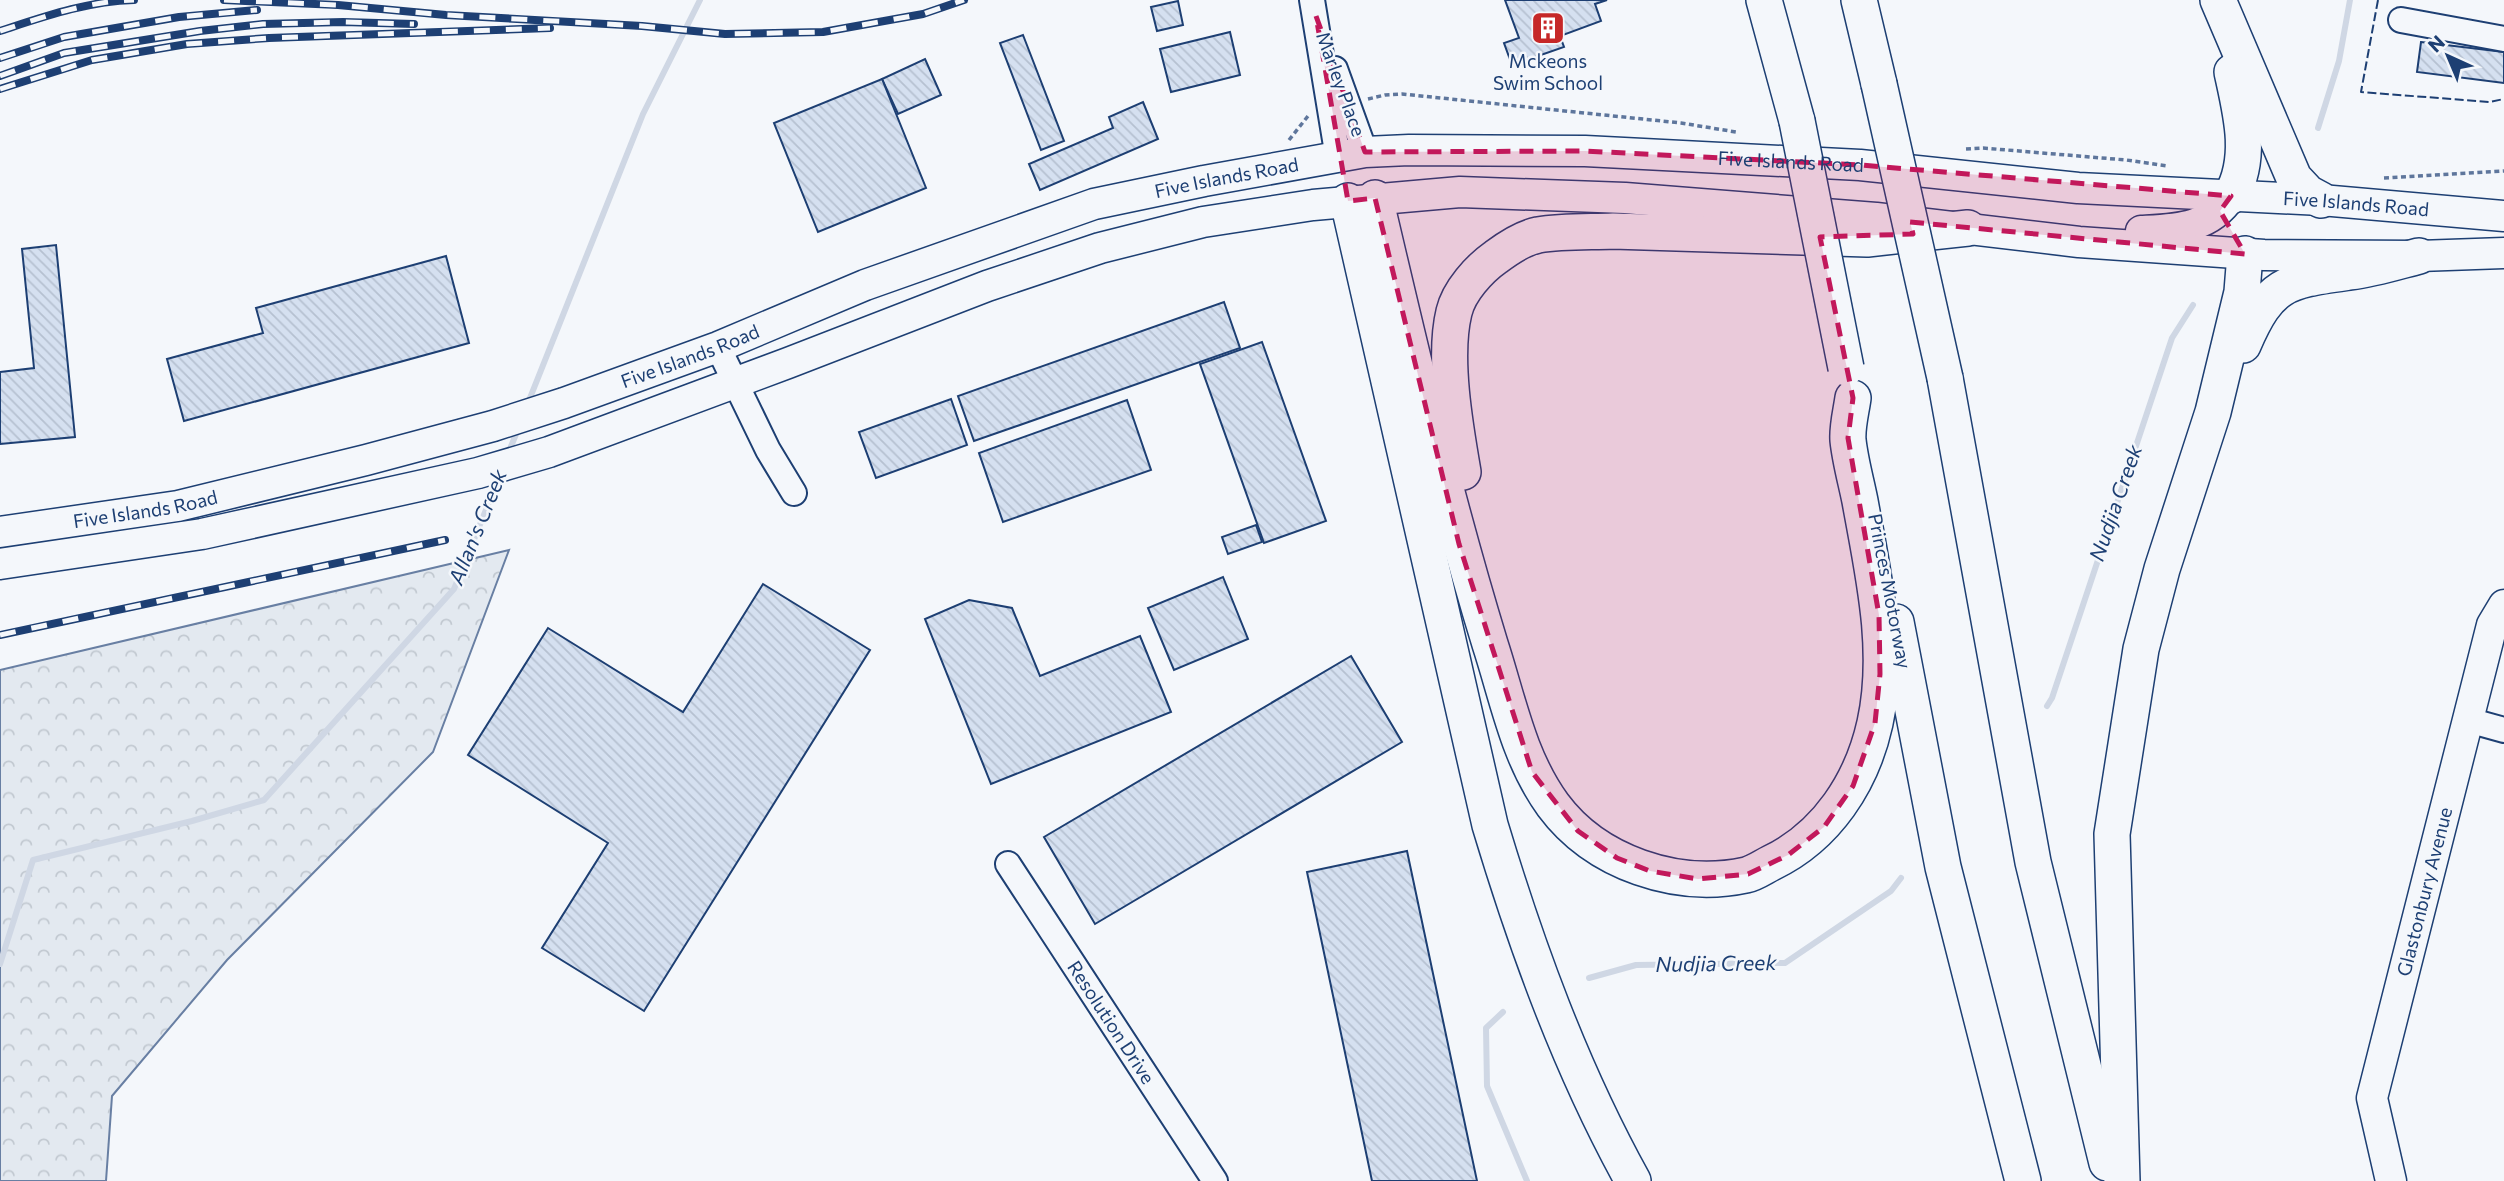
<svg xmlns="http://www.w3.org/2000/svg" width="2504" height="1181" font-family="Commissioner,sans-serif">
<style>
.forest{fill:url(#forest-crowns);stroke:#687fa3;stroke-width:2}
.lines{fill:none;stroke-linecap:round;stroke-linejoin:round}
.stream{stroke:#cfd7e4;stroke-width:6}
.building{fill:url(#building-back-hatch);stroke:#1d3f73;stroke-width:2}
.minor-casing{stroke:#1d3f73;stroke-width:28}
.major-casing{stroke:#1d3f73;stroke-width:33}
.highway-casing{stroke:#1d3f73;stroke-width:38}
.path{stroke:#5e769c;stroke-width:3.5;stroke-dasharray:5 3.5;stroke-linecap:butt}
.minor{stroke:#f4f7fb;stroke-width:24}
.major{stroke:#f4f7fb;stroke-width:30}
.highway{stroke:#f4f7fb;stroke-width:35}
.rail-casing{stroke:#1d3f73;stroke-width:8}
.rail{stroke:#f4f7fb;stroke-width:5;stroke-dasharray:16;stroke-linecap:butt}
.highway-bridge-casing{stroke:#1d3f73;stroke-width:38;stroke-linecap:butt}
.highway-bridge{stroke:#f4f7fb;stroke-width:35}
.fence{stroke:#1d3f73;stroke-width:2;stroke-dasharray:9 3.5;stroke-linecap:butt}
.marked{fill:#c2185b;fill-opacity:0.2;stroke:#c2185b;stroke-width:5;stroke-dasharray:14 9;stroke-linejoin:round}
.labels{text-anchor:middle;stroke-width:5;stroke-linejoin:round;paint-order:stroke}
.poi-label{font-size:19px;fill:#1d3f73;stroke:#f4f7fb}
.street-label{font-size:19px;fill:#1d3f73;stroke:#f4f7fb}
.water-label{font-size:21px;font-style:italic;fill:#1d3f73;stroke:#f4f7fb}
</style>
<defs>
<pattern id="forest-crowns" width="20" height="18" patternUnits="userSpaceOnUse" patternTransform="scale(1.75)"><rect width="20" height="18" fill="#e3e9f0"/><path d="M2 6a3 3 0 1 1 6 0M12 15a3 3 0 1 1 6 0" fill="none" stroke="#c2c9d1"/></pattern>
<pattern id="building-back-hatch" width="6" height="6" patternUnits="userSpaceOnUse" patternTransform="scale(1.75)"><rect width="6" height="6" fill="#d5e0f0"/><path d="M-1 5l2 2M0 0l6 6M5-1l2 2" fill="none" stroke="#b6c1d1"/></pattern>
</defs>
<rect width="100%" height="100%" fill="#f4f7fb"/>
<!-- forest -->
<path class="forest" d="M509 550 433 752 227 960 112 1096 106 1181H0V670Z"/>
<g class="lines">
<!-- stream -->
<g class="stream">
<path d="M2318 128 2339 61 2350 0"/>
<path d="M528 403 643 114 700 0"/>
<path d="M507 456 519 427"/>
<path d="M2047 706 2052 698 2172 338 2193 305"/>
<path d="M0 964 33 860 192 821 264 800 454 589 500 475"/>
<path d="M1589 978 1636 965 1785 963 1891 891 1901 878"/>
<path d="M1503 1012 1486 1028 1487 1086 1527 1181"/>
</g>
</g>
<!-- building -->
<g class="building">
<path d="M1505 0H1607L1595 4 1601 21 1560 36 1564 47 1512 65 1504 43 1519 38Z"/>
<path d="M1178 1 1183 25 1157 31 1151 7Z"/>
<path d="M1230 32 1240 75 1171 92 1160 49Z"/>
<path d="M1023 35 1064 141 1041 150 1000 43Z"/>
<path d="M2421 42 2504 52V83L2417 72Z"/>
<path d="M925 59 941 95 898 114 882 79Z"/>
<path d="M882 79 926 188 818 232 774 123Z"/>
<path d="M1143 102 1158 139 1040 190 1029 164 1113 128 1109 117Z"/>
<path d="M56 245 75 437 0 444V372L34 368 22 249Z"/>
<path d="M446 256 469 343 184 421 167 359 263 333 256 308Z"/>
<path d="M1224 302 1240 348 974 441 958 396Z"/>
<path d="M1262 342 1326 521 1264 543 1200 364Z"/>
<path d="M951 399 967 445 876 478 859 432Z"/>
<path d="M1127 400 1151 470 1003 522 979 453Z"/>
<path d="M1256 525 1262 542 1228 554 1222 537Z"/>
<path d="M1223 577 1248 639 1174 670 1148 608Z"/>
<path d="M763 584 870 650 644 1011 542 948 608 843 468 755 548 628 683 712Z"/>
<path d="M969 600 1012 608 1040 676 1140 636 1171 712 991 784 925 619Z"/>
<path d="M1351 656 1402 742 1095 924 1044 837Z"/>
<path d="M1407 851 1477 1181H1372L1307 872Z"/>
</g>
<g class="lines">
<!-- minor casing -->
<g class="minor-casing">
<g id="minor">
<path d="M1312 0 1338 158"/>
<path d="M2401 20 2504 39"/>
<path d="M1335 69 1365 152"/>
<path d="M718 347 768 450 794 493"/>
<path d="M2468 720 2504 730"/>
<path id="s1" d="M1008 864 1215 1181"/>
</g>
</g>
<!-- major casing -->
<g class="major-casing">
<g id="major">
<path d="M2141 231C2177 229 2209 229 2231 196"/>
<path id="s2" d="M0 532 178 506 366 460 493 426 564 403 718 347 865 285 1094 204 1204 181 1365 152 1409 150 1585 151 1860 165 2078 188 2321 200 2504 216"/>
<path d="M0 564 202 534 478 473 549 452 788 363 987 286 1100 248 1203 222 1313 205 1460 192 1625 198 1876 218 2079 242 2264 255 2419 256 2504 253"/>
<path id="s3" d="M2391 1181 2372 1098 2492 625 2504 605"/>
</g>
</g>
<!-- highway casing -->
<g class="highway-casing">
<g id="highway">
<path d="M1764 0 1797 121"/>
<path d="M1859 0 1879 84"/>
<path d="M2218 0 2294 178 2308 193 2321 200"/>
<path d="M2231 196C2253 158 2241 113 2232 72"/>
<path d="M1375 198C1410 348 1445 497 1490 644 1508 699 1518 757 1553 805 1596 863 1677 890 1746 875 1755 873 1763 867 1771 863 1827 836 1862 782 1875 723 1891 650 1873 573 1860 501 1856 481 1850 460 1848 440 1847 427 1851 412 1853 398"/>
<path d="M1348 201 1490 825C1527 948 1571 1069 1633 1181"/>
<path d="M2243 345C2270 282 2286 281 2350 272 2374 269 2396 262 2419 256"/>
<path d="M1945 378 2033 862 2107 1163"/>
<path d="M1463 472C1455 426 1443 357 1454 312 1459 291 1479 269 1496 257 1508 248 1523 238 1538 235 1562 231 1588 232 1613 231L1867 239 1968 228"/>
<path d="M1896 622 1943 867 2023 1181"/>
<path d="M2122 1181 2112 834 2141 649 2162 569 2213 412 2242 292 2245 254"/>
</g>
</g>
<!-- path -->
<g class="path">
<path d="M1368 99 1385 95 1402 94 1681 123 1736 132"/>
<path d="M1289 140 1308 116"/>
<path d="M1966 149 1983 148 2126 160 2168 166"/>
<path d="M2384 178 2504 171"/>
</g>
<!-- minor -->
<use href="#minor" class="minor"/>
<!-- major -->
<use href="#major" class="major"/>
<!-- highway -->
<use href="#highway" class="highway"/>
<!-- rail casing -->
<g class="rail-casing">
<g id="rail">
<path d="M224 0 338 5 446 15 642 26 725 34 823 32 923 14 964 0"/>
<path d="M0 31C43 17 88 1 134 0"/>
<path d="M0 58 64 37 179 17 257 10"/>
<path d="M0 76 64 53 200 31 263 24 343 22 414 24"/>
<path d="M0 89 92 60 187 44 269 38 550 28"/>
<path d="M0 635 445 540"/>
</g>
</g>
<!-- rail -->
<use href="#rail" class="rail"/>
<!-- highway-bridge casing -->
<g class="highway-bridge-casing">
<g id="highway-bridge">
<path d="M1879 84 1945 378"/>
<path d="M1797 121 1846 368"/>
</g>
</g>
<!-- highway-bridge -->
<use href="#highway-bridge" class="highway-bridge"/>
<!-- fence -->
<path class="fence" d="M2378 0 2361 92 2489 102 2504 99"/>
</g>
<!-- marked area -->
<path class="marked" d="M1316 16 1365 152 1585 151 1860 165 2231 196 2220 211 2245 254 1910 222 1913 234 1820 237 1853 398 1848 438 1879 615 1880 674 1875 723 1853 786 1824 827 1788 855 1748 874 1698 879 1650 871 1617 858 1578 831 1532 772 1459 544 1375 198 1348 201Z"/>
<!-- icons -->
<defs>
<g id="building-square" transform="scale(1.75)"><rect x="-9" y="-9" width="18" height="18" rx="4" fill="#c62828" stroke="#f4f7fb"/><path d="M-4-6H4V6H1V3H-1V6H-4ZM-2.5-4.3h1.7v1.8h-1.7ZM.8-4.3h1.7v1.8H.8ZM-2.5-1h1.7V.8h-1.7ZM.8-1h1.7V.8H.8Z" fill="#fff"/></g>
</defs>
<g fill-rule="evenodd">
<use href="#building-square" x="1548" y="28"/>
</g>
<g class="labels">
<!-- poi labels -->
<g class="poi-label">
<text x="1548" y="68">Mckeons<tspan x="1548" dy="22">Swim School</tspan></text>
</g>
<!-- street labels -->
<g class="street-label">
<text transform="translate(1341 84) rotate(70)" y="7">Marley Place</text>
<text dy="7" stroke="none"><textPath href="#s2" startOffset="1848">Five Islands Road</textPath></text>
<text dy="7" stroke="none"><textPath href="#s2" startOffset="1281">Five Islands Road</textPath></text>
<text dy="7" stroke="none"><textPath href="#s2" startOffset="2415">Five Islands Road</textPath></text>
<text dy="7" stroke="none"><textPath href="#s2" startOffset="714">Five Islands Road</textPath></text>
<text dy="7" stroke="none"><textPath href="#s2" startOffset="147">Five Islands Road</textPath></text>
<text transform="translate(1890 591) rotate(79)" y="7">Princes Motorway</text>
<text dy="7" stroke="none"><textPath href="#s3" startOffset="298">Glastonbury Avenue</textPath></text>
<text dy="7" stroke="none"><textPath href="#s1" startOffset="189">Resolution Drive</textPath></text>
</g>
<!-- water labels -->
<g class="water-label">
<text transform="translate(2116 503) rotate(-71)" y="7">Nudjia Creek</text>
<text transform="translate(478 527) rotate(-68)" y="7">Allan's Creek</text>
<text transform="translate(1716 964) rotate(-1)" y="7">Nudjia Creek</text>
</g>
</g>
<!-- north arrow -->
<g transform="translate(2448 56) rotate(316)" stroke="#f4f7fb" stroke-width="5" paint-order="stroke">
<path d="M0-5L12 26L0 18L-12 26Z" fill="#1d3f73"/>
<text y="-10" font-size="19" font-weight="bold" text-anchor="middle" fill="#1d3f73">N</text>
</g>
</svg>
